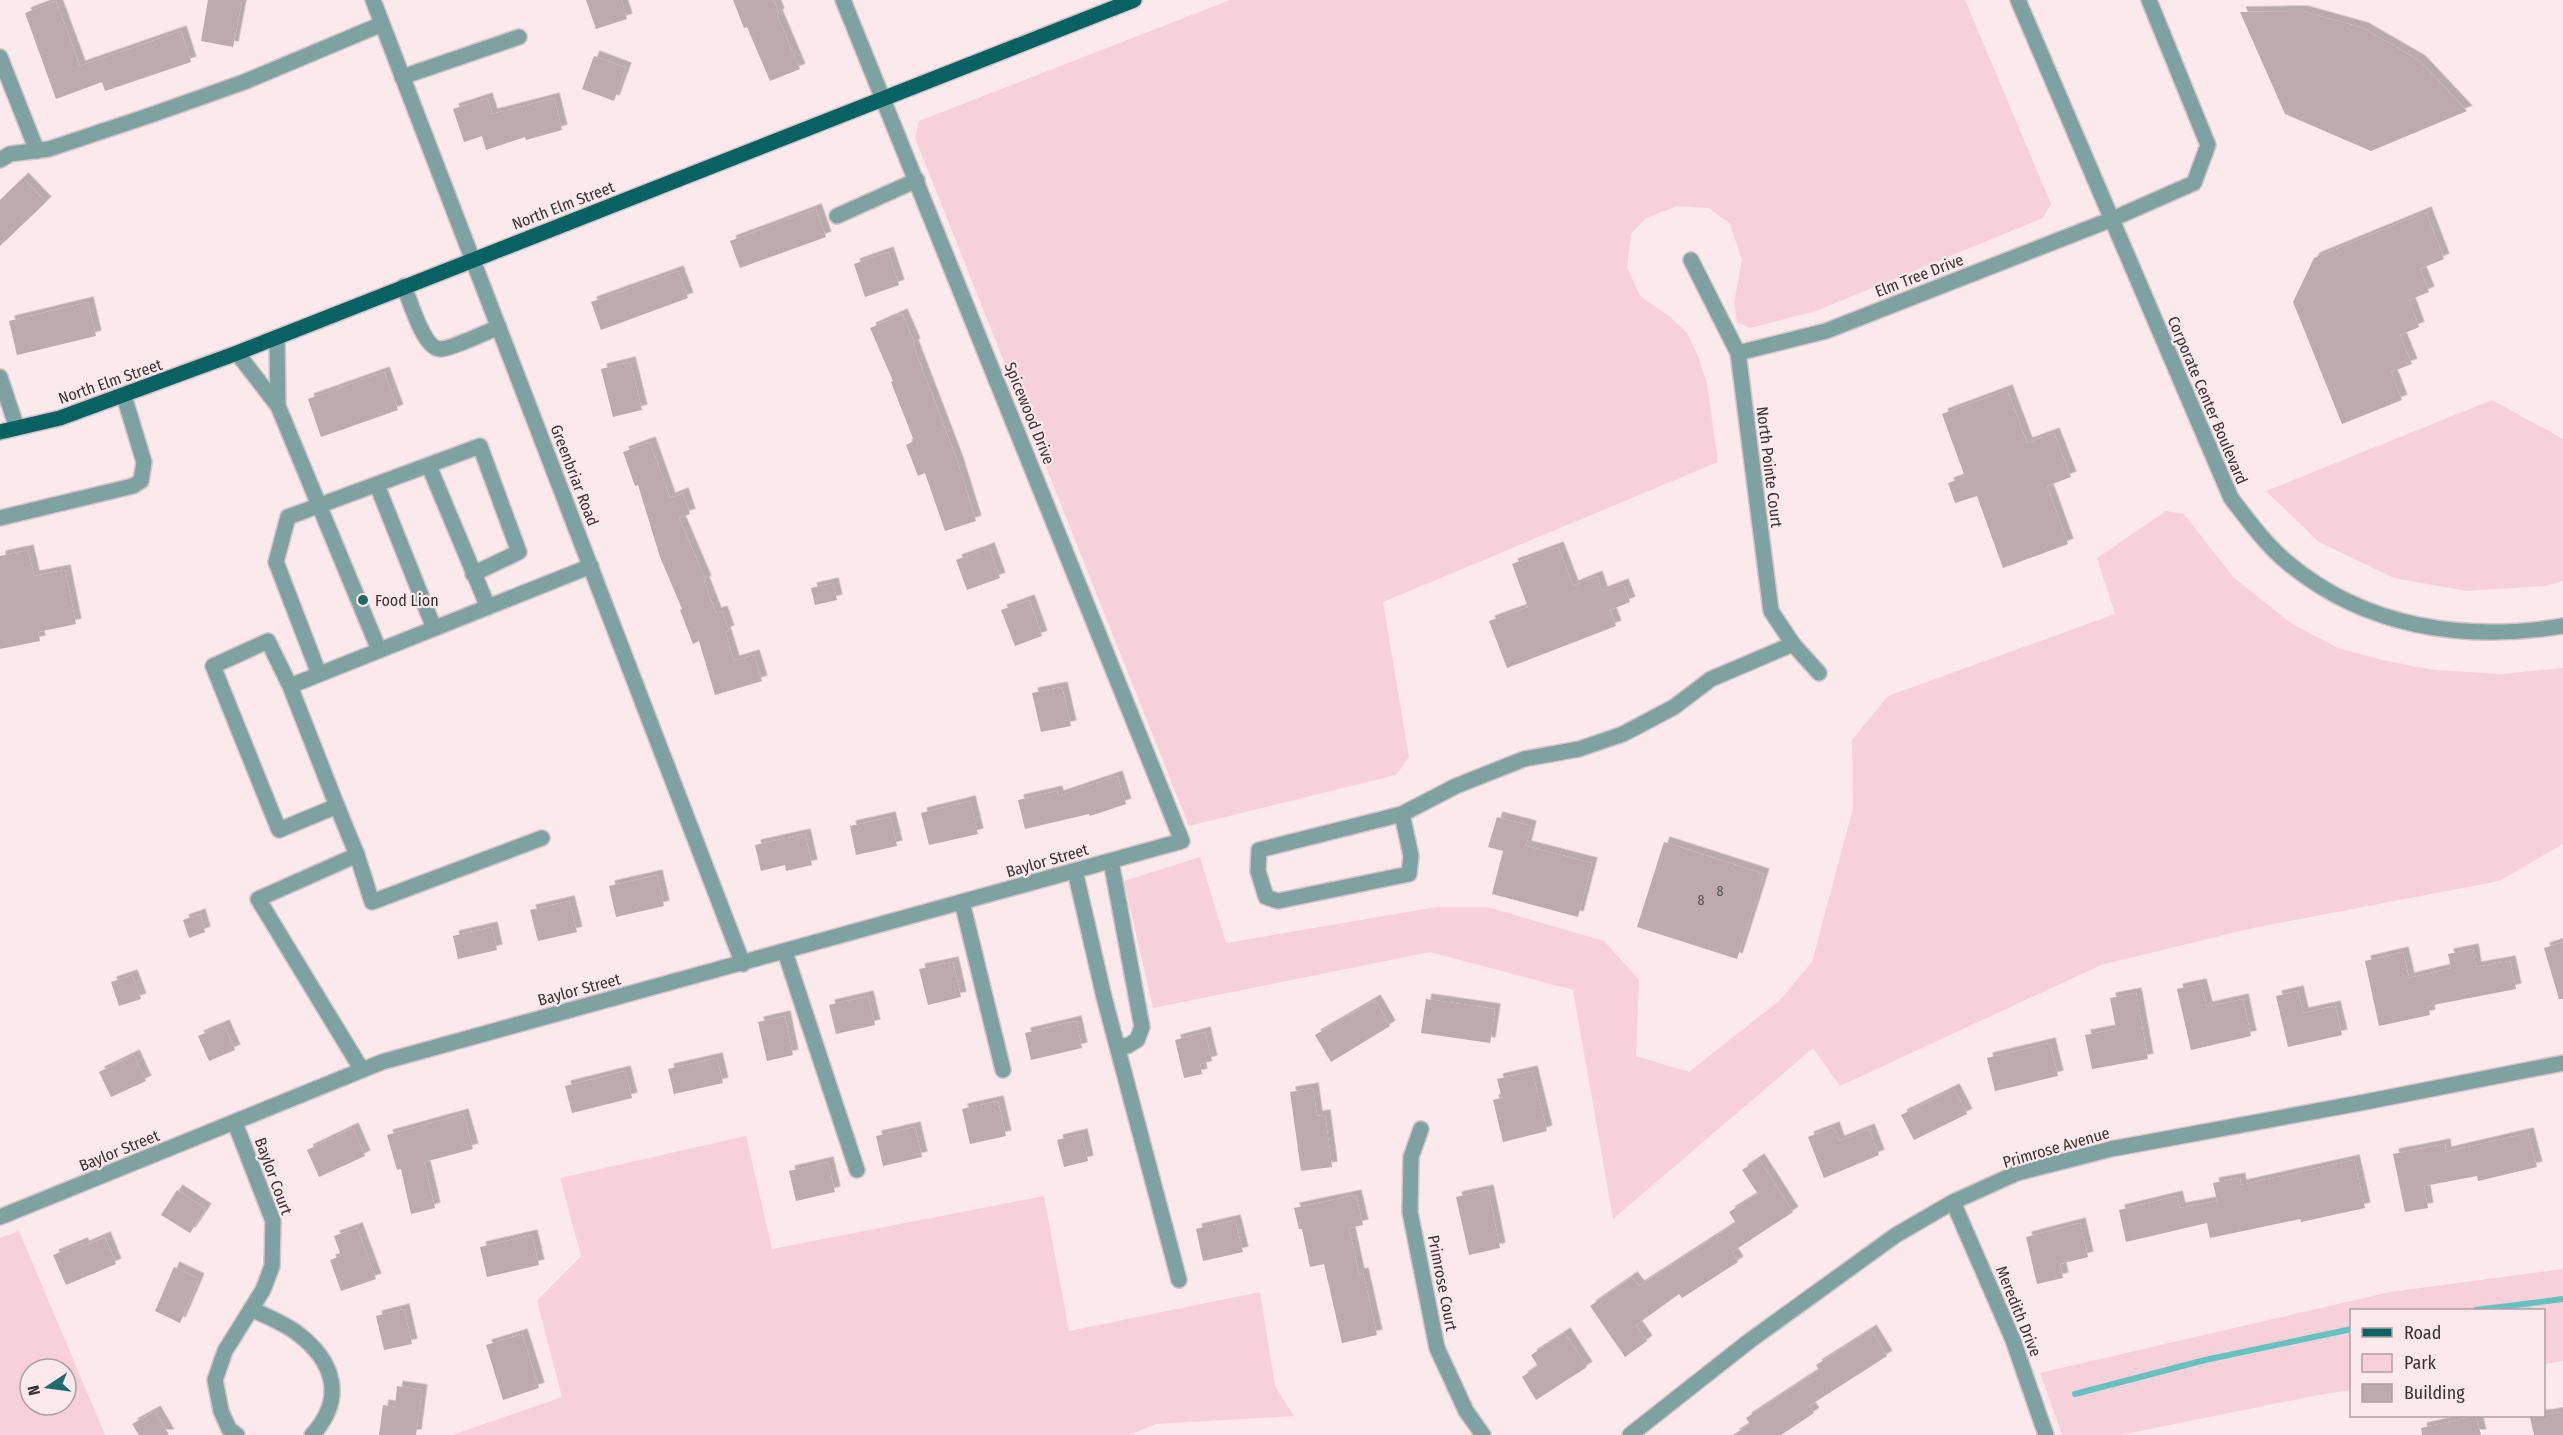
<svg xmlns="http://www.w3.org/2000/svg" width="2563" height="1435" font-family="'Fira Sans Condensed',sans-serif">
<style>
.green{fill:#f7d1d9;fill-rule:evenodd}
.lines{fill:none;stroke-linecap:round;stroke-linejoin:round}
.stream{stroke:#66c1c2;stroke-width:6}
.building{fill:#bcaaad;filter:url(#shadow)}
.minor-casing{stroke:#d5c4c7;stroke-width:18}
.major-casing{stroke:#d5c4c7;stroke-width:18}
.minor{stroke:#7ea2a1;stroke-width:15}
.major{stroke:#086162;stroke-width:15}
.poi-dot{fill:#1f6b6c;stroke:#fce9ec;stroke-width:2}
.labels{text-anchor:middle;stroke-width:4.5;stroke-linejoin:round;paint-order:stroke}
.number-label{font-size:14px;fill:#5a5052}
.street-label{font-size:16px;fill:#3a3234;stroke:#fce9ec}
.poi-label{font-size:16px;fill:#3a3234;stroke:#fce9ec;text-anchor:start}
</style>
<defs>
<filter id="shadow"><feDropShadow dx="5.5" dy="-5.5" stdDeviation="0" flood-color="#0004"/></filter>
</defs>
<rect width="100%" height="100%" fill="#fce9ec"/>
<!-- green -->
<g class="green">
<path d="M1230 0H1965L2051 204 2043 218 1816 311 1750 328 1737 322 1734 303 1742 260 1730 224 1709 208 1677 206 1646 218 1631 234 1627 267 1640 296 1669 316 1687 333 1698 356 1707 384 1718 462 1383 602 1409 757 1396 775 1189 826 915 138 919 121Z"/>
<path d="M2492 400 2563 439V581L2546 586 2467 591 2394 578 2319 542 2266 491Z"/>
<path d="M2166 511 2184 514 2233 577 2292 624 2338 648 2382 660 2434 670 2502 674 2563 668V844L2499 881 2248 929 2101 965 1840 1086 1813 1048 1613 1219 1573 990 1430 952 1153 1008 1124 881 1200 857 1226 943 1437 907H1487L1604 941 1639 980 1636 1056 1689 1072 1780 1000 1812 962 1853 808 1852 740 1888 696 2115 614 2097 558Z"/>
<path d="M746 1136 772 1249 1044 1196 1069 1331 1260 1292 1275 1386 1294 1416 1156 1424 1129 1435H452L562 1397 537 1301 581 1256 560 1178Z"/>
<path d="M19 1231 105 1435H0V1238ZM30 1369H66V1405H30Z"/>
<path d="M2563 1269V1361L2544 1364V1310H2352L2351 1390 2313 1396 2120 1435H2062L2040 1373 2390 1292Z"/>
</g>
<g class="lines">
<!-- stream -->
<g class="stream">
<path d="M2476 1310 2563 1299"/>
<path d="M2075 1394 2205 1360 2352 1329"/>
</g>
</g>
<!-- building -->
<g class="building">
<path d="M208 0H242L233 47 201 41Z"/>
<path d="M586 0H621L627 19 596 29Z"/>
<path d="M733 0H774L779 14 777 15 800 69 770 81 747 27 744 28Z"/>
<path d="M56 1 80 66 181 31 191 62 105 91 102 82 56 99 25 13Z"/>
<path d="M2302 11 2363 28 2420 61 2467 111 2371 151 2285 114 2240 12Z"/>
<path d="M594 56 626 68 614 101 582 89Z"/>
<path d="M487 98 492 114 554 98 562 130 526 140 525 137 486 150 482 136 464 142 453 109Z"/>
<path d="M23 178 46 202 0 246V200Z"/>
<path d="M816 209 826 237 740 268 730 241Z"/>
<path d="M2426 212 2444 259 2420 269 2429 292 2409 300 2419 327 2400 335 2412 364 2391 372 2402 400 2342 424 2293 302 2314 258Z"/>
<path d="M888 252 899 285 865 297 854 264Z"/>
<path d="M678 271 688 298 601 330 591 302Z"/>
<path d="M88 302 96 336 17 355 9 321Z"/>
<path d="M902 314 915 344 913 345 957 460 976 521 945 531 925 473 918 476 906 445 914 441 891 382 893 381 870 328Z"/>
<path d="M630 362 642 410 613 417 601 369Z"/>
<path d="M384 372 398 410 321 437 308 399Z"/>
<path d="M2007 390 2027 443 2054 433 2071 477 2047 486 2068 544 2003 568 1977 496 1955 503 1948 483 1965 477 1942 414Z"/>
<path d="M650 442 670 498 683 493 690 514 679 518 706 581 704 582 716 613 722 611 729 631 725 632 734 661 754 655 762 681 715 695 699 641 693 644 680 610 682 609 660 557 638 485 635 486 623 452Z"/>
<path d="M1558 547 1573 586 1597 576 1602 592 1623 584 1630 602 1610 610 1616 626 1507 668 1489 621 1528 607 1512 564Z"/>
<path d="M989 548 1000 578 967 590 956 560Z"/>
<path d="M28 550 34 576 65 570 76 624 38 632 40 641 0 649V556Z"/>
<path d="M833 583 837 600 815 605 811 588Z"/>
<path d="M1029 600 1042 636 1015 646 1001 610Z"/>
<path d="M1062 687 1071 726 1041 732 1032 693Z"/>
<path d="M1117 776 1126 804 1090 816 1089 814 1025 829 1018 800 1057 791 1058 796Z"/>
<path d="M970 801 978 834 929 845 921 813Z"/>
<path d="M890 817 897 846 856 855 850 826Z"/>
<path d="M1497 817 1531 826 1526 846 1592 863 1578 917 1492 894 1503 851 1488 847Z"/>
<path d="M805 834 812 865 786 871 785 865 761 871 755 845Z"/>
<path d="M1664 842 1764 874 1737 959 1637 927Z"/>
<path d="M657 875 664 906 616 917 609 886Z"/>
<path d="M569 901 577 932 538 941 530 910Z"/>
<path d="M200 914 205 932 189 938 183 920Z"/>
<path d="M492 927 497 950 458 959 453 936Z"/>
<path d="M2563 942V999H2559L2544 948Z"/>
<path d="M2473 949 2476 967 2510 961 2516 989 2428 1006 2430 1015 2379 1026 2365 961 2403 952 2409 978 2451 968 2448 954Z"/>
<path d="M953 962 961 997 928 1005 919 969Z"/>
<path d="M132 975 141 999 119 1006 111 982Z"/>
<path d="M2201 984 2207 1007 2243 999 2251 1036 2191 1050 2177 989Z"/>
<path d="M2298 991 2303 1013 2335 1006 2342 1035 2288 1047 2276 996Z"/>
<path d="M2136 993 2148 1059 2092 1069 2085 1035 2116 1029 2110 998Z"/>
<path d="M868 996 875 1025 836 1034 829 1005Z"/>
<path d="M1426 999 1495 1009 1490 1043 1421 1033Z"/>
<path d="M1375 1000 1390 1026 1331 1062 1315 1035Z"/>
<path d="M785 1016 793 1055 767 1061 758 1022Z"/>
<path d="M1076 1021 1082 1048 1031 1060 1025 1033Z"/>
<path d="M224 1025 235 1050 209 1061 198 1036Z"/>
<path d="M1205 1032 1212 1061 1200 1064 1202 1074 1184 1078 1175 1040Z"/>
<path d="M2050 1043 2058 1076 1995 1091 1987 1058Z"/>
<path d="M134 1055 146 1081 111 1097 99 1072Z"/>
<path d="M717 1058 723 1083 674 1094 668 1069Z"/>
<path d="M625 1071 632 1098 572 1113 565 1086Z"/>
<path d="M1532 1071 1547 1131 1503 1142 1493 1100 1502 1098 1497 1079Z"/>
<path d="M1313 1088 1317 1116 1325 1115 1332 1167 1301 1171 1290 1092Z"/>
<path d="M1954 1089 1967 1114 1914 1140 1901 1115Z"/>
<path d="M998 1101 1006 1136 970 1144 962 1109Z"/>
<path d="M463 1114 473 1149 424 1162 435 1208 411 1214 401 1169 397 1170 387 1135Z"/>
<path d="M915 1127 922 1157 883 1166 876 1136Z"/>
<path d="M1834 1127 1839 1141 1869 1129 1879 1155 1824 1178 1808 1137Z"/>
<path d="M353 1128 365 1156 319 1177 307 1150Z"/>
<path d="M2528 1133 2537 1167 2478 1181 2477 1176 2424 1186 2428 1208 2405 1212 2393 1154 2445 1144 2446 1152Z"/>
<path d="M1082 1134 1088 1161 1064 1167 1057 1140Z"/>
<path d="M1759 1159 1793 1212 1732 1252 1738 1262 1682 1298 1679 1294 1636 1325 1647 1341 1625 1357 1590 1306 1632 1277 1639 1286 1736 1223 1729 1212 1758 1194 1742 1170Z"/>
<path d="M2354 1160 2365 1208 2301 1222 2300 1219 2210 1238 2207 1223 2126 1242 2119 1210 2177 1196 2180 1208 2217 1201 2213 1183 2240 1178 2241 1185Z"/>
<path d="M828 1162 835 1192 796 1201 789 1171Z"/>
<path d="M177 1190 206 1209 190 1233 161 1215Z"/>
<path d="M1488 1190 1500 1248 1469 1255 1456 1197Z"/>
<path d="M1356 1195 1363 1225 1349 1228 1359 1274 1363 1273 1377 1335 1342 1343 1324 1264 1310 1267 1302 1229H1299L1294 1208Z"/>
<path d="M1235 1220 1243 1252 1203 1261 1196 1229Z"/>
<path d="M2080 1223 2088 1257 2060 1264 2063 1278 2037 1284 2026 1237Z"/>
<path d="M357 1228 376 1279 341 1291 330 1260 341 1256 334 1236Z"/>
<path d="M532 1235 539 1265 487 1277 480 1247Z"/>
<path d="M105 1237 116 1264 66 1285 53 1255 82 1243 84 1246Z"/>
<path d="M174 1267 199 1279 180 1323 155 1311Z"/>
<path d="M404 1309 412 1344 384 1350 376 1316Z"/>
<path d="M1871 1330 1887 1356 1809 1406 1814 1413 1781 1435H1733L1750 1424 1746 1418 1819 1370 1816 1365Z"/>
<path d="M1565 1333 1587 1367 1536 1400 1522 1377 1538 1366 1531 1355Z"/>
<path d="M522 1334 539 1388 503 1400 486 1345Z"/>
<path d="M397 1386 422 1390 416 1435H379L383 1405 395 1407Z"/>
<path d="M155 1411 169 1435H139L132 1424Z"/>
<path d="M2563 1412V1435H2534L2530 1417Z"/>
<path d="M2476 1416 2481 1435H2422L2421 1428Z"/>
</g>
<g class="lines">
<!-- minor casing -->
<g class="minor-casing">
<g id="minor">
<path d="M373 0 743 964"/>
<path d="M2018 0 2231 498C2248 520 2266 545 2288 563 2366 628 2465 642 2563 626"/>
<path d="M0 57 37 151"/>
<path d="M402 77 519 37"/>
<path d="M0 160 10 154 49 149 151 115 244 82 382 24"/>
<path d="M837 216 917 180"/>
<path d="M1691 260 1738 353 1771 611 1793 644 1819 673"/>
<path d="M404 286C410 301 424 350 441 349 454 348 486 332 499 327"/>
<path d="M277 338 278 406"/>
<path d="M237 353 278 406 379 650"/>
<path d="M1738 353 1826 331 2110 220 2194 183 2208 145 2149 0"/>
<path d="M0 377 17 428"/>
<path d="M429 466 488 607"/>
<path d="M377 485 434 628"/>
<path d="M0 518 133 486 141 481 144 462 124 396"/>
<path d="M319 674 276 562 288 517 480 446 519 552 473 574"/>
<path d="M290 686 337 806 279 830 213 666 268 641 290 686 591 566"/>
<path d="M337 806 357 855 258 899 362 1070"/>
<path d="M1402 814 1411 856 1409 874 1278 901 1266 897 1258 871 1259 850 1402 814 1456 786 1524 759 1579 749 1623 734 1674 707 1711 679 1793 644"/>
<path d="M357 855 372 902 542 838"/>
<path d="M1111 861 1142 1027 1137 1040 1127 1046 1117 1045"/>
<path d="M1075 871 1104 997 1179 1280"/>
<path d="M962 902 1003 1070"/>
<path d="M785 952 857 1170"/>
<path d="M235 1123 273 1221 272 1266 263 1290 225 1351 215 1380 221 1411 229 1429 237 1435"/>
<path d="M1421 1129 1411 1157 1410 1212 1437 1348 1466 1411 1483 1435"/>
<path d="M1953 1202 2013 1340 2046 1435"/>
<path d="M0 1217 382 1062 1182 841 843 0"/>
<path d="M251 1309C266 1316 284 1323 297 1333 334 1361 346 1398 312 1435"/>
<path d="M1630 1435 1748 1342 1896 1235 1953 1202 2017 1173 2111 1149 2360 1103 2563 1063"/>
</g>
</g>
<!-- major casing -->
<g class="major-casing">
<path id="major" d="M0 432 60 418 237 353 1134 0"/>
</g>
<!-- minor -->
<use href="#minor" class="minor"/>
<!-- major -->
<use href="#major" class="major"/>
</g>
<!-- markers -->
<circle class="poi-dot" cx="363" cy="600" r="6"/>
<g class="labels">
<!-- number labels -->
<g class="number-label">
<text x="1720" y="896">8</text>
<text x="1701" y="905">8</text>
</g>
<!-- street labels -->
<g class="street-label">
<text transform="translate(563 205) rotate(-21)" y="6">North Elm Street</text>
<text transform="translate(1919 275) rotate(-21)" y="6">Elm Tree Drive</text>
<text transform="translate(110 381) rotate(-19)" y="6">North Elm Street</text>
<text transform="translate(2208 400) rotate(67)" y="6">Corporate Center Boulevard</text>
<text transform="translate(1030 413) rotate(68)" y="6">Spicewood Drive</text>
<text transform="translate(1770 467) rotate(83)" y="6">North Pointe Court</text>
<text transform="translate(575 475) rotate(69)" y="6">Greenbriar Road</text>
<text transform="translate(1047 860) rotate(-16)" y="6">Baylor Street</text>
<text transform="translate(579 989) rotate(-15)" y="6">Baylor Street</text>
<text transform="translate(2056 1147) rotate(-16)" y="6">Primrose Avenue</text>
<text transform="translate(119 1150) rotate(-22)" y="6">Baylor Street</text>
<text transform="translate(274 1176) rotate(70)" y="6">Baylor Court</text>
<text transform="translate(1443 1283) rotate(79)" y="6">Primrose Court</text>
<text transform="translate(2019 1311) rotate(68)" y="6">Meredith Drive</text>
</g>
<!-- poi labels -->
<g class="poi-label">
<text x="375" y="606">Food Lion</text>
</g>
</g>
<!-- legend -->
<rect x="2350" y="1309" width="195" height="108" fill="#fce9ec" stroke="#aea0a2" stroke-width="1.5"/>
<rect x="2362" y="1328" width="30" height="9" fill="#086162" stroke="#aea0a2" stroke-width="1.5"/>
<text x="2404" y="1339" font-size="18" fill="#3a3234">Road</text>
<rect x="2362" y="1354" width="30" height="18" fill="#f7d1d9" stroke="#aea0a2" stroke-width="1.5"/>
<text x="2404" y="1369" font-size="18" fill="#3a3234">Park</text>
<rect x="2362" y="1384" width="30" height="18" fill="#bcaaad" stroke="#aea0a2" stroke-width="1.5"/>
<text x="2404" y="1399" font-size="18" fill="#3a3234">Building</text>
<!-- north arrow -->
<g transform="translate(48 1387) rotate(257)"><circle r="28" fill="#fce9ec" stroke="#aea0a2" stroke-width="1.5"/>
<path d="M0-4.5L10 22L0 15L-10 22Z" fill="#1f6b6c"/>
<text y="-9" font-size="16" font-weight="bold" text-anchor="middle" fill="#3a3234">N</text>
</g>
</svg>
